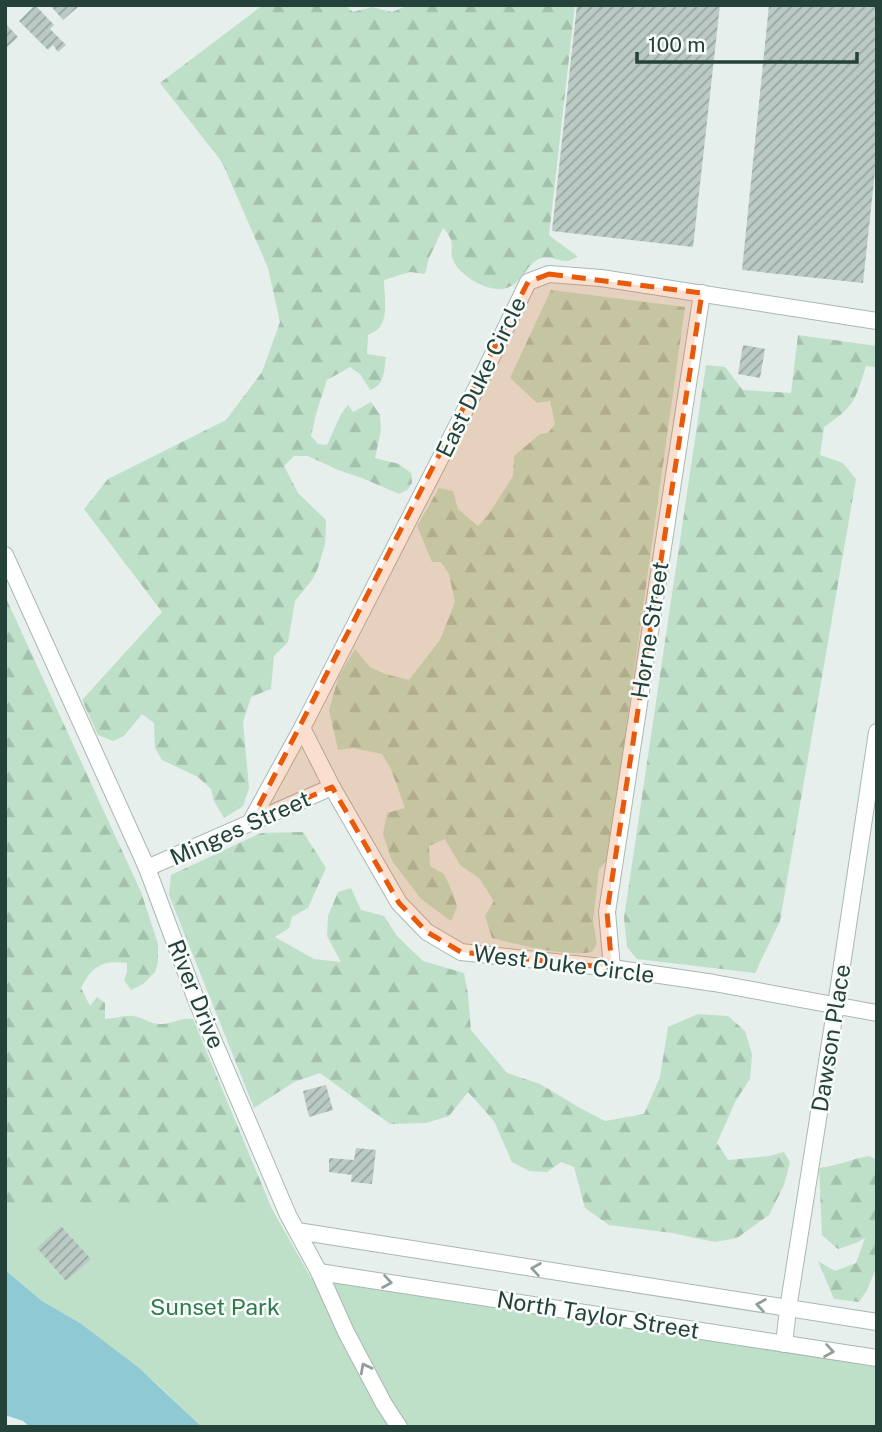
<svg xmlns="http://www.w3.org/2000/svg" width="882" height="1432" font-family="'Public Sans',sans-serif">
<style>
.forest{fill:url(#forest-firs)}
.park{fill:#bfe0c8}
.water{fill:#8ec9d4}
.building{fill:url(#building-hatch)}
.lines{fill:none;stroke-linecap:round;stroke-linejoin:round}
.minor-casing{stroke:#a8b8b2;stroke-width:18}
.minor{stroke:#fff;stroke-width:16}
.oneway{stroke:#92a09c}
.marked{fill:#e8590c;fill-opacity:0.2;stroke:#e8590c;stroke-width:5;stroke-dasharray:14 9;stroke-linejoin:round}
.labels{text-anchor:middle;stroke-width:5;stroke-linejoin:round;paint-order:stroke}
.street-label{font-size:23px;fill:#24423a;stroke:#f7fbf9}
.park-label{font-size:23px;fill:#2d7a4b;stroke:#f7fbf9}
</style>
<defs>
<pattern id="forest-firs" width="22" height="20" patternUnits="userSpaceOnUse" patternTransform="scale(1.75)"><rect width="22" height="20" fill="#bfe0c8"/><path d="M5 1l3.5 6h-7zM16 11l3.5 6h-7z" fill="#a4c1ad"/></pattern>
<pattern id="building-hatch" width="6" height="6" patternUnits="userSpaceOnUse" patternTransform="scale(1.75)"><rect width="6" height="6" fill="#bbcac4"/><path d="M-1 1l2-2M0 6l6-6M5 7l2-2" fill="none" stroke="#98a6a0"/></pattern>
</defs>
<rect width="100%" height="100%" fill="#e6efeb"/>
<!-- forest -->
<g class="forest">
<path d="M263 5H345L353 12 372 7 392 12 409 5H575L549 235C558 243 569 249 578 257 574 258 571 260 568 261 559 262 550 255 541 258 527 263 522 282 509 287 493 295 462 278 454 262 447 248 459 245 443 228L429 258 425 274 410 272 384 280C384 293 389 317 379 328 376 331 372 333 368 335L367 354 386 357C384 371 385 385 370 390L360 374 350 367 327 380 316 414 311 436 318 444 327 445C334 432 338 416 348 405L353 412 371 402 380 415 381 430 375 458 399 464 411 473 412 483 407 490 399 494 362 478 338 470 308 456H294L284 466 298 493 326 520 325 544 318 568 312 580 295 601 288 642 274 656 271 689 251 697 243 722 249 788 243 806 224 818 214 801 211 789 198 777 162 760 155 748 154 723 142 714 124 736 113 741 98 735 82 700 162 612 84 509 108 479 226 420 262 372 280 322 268 268 222 162 160 83Z"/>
<path d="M551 290 685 307 608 858 599 869 593 922 597 944 592 952C566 957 519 945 492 938L485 916 494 901 479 878 460 865 445 839 429 846 430 866 444 874 453 893 457 907 451 921 421 899 392 861 383 834 387 813 405 808 391 769 382 754 353 748 338 750 329 710 339 676 355 649 370 667 385 674 409 680 440 640 455 602 449 574 441 562H432L417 526 439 488 453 491 458 509 478 526 489 514 513 476 514 456 540 434 548 433 555 424 550 401 537 403 510 378Z"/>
<path d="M798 335 877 346V367L866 366C855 400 855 406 824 427L820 455 843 463 856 479 780 921 755 973 637 959 627 947 624 918 706 365 725 367 743 390 791 393Z"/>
<path d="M5 596 141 892 158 944V962L155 972 143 984 131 990 124 980 127 972V963C101 960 92 967 81 988L90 1006 97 997 105 1003V1019C114 1019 124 1015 133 1016 142 1017 150 1024 160 1024 172 1024 181 1017 193 1019L272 1209H5Z"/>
<path d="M303 832 326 868 308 908 292 917 289 928 275 937 314 959 341 962 327 936 328 916 338 892 351 888 361 910 384 916 397 936 423 961 464 973 468 994 471 1030 507 1073 540 1084 580 1108 605 1121 644 1114 660 1077 668 1027 698 1014 728 1016 745 1031 752 1054 750 1079 736 1100 717 1143 728 1160 769 1156 784 1152 790 1162 784 1185 769 1215 737 1238 715 1242 672 1233 609 1225 585 1208 574 1167 561 1162 547 1172 529 1171 512 1162 494 1121 468 1092 449 1116 426 1123 390 1124 320 1073 294 1082 254 1108 169 895 171 875 261 833Z"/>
<path d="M869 1156 877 1160V1266L867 1290 859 1302 834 1299 818 1261 835 1271 856 1263 865 1238 856 1243 838 1249 822 1235 819 1168C837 1166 852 1159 869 1156Z"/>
</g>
<!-- park -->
<path class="park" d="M5 1209H272L311 1278 877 1365V1427H202L157 1384 116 1351 80 1323 42 1301 5 1270Z"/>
<!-- water -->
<path class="water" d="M5 1270 42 1301 80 1323 139 1368 202 1427H30L23 1421 5 1415Z"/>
<!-- building -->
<g class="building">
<path d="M35 5 54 25 50 29 66 45 58 52 53 45 48 50 19 21Z"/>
<path d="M50 5H76L78 7 63 20Z"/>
<path d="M577 5H720L693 247 552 231Z"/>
<path d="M769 5H877V153L863 283 742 270Z"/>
<path d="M5 23 18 37 5 49Z"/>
<path d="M743 345 765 349 760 378 738 374Z"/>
<path d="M326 1085 333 1110 309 1117 303 1091Z"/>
<path d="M356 1148 376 1150 372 1184 351 1182 352 1175 329 1172V1158L354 1160Z"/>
<path d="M61 1226 91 1259 66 1281 37 1248Z"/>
</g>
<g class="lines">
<!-- minor casing -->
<g class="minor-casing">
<g id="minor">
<path d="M877 321 601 278 549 274 528 282 482 377 302 728 332 787 399 903 427 932 461 952 612 968 714 983 877 1013"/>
<path d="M5 555 147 868 197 1002 288 1215 319 1272 346 1332 384 1404 399 1427"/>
<path d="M250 823 302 728"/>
<path d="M147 868 332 787"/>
<path d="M612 968 607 912 702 293"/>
<path d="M297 1231 877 1322"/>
<path d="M319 1272 877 1358"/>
<path d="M784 1344 788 1309 836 1005 877 732"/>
</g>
</g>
<!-- minor -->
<use href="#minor" class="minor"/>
</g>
<!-- one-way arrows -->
<defs><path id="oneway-chevron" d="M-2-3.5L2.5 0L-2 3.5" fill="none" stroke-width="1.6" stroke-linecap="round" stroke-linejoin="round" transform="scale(1.75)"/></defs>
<g class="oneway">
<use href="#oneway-chevron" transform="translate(536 1269) rotate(-171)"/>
<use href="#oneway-chevron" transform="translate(387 1282) rotate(9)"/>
<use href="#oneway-chevron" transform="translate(761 1305) rotate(-171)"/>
<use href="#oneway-chevron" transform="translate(829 1351) rotate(9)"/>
<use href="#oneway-chevron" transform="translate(365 1368) rotate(-118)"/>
</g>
<!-- marked area -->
<path class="marked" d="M549 274 702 293 607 912 612 968 461 952 427 932 399 903 332 787 250 823 528 282Z"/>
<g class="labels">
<!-- street labels -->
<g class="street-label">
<text transform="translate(481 377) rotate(-64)" y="8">East Duke Circle</text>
<text transform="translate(650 630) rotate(-81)" y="8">Horne Street</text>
<text transform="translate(240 828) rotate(-24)" y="8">Minges Street</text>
<text transform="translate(564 964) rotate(7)" y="8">West Duke Circle</text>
<text transform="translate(196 994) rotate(68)" y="8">River Drive</text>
<text transform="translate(831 1038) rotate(-81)" y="8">Dawson Place</text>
<text transform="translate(598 1315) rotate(9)" y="8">North Taylor Street</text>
</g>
<!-- park labels -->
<g class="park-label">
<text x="215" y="1315">Sunset Park</text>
</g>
</g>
<!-- border -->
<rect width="882" height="1432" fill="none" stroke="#24423a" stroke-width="14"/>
<!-- scale -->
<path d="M637 52v10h220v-10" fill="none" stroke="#24423a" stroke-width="3.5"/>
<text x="648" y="52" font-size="21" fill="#24423a" stroke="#f7fbf9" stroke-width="5" paint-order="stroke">100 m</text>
</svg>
